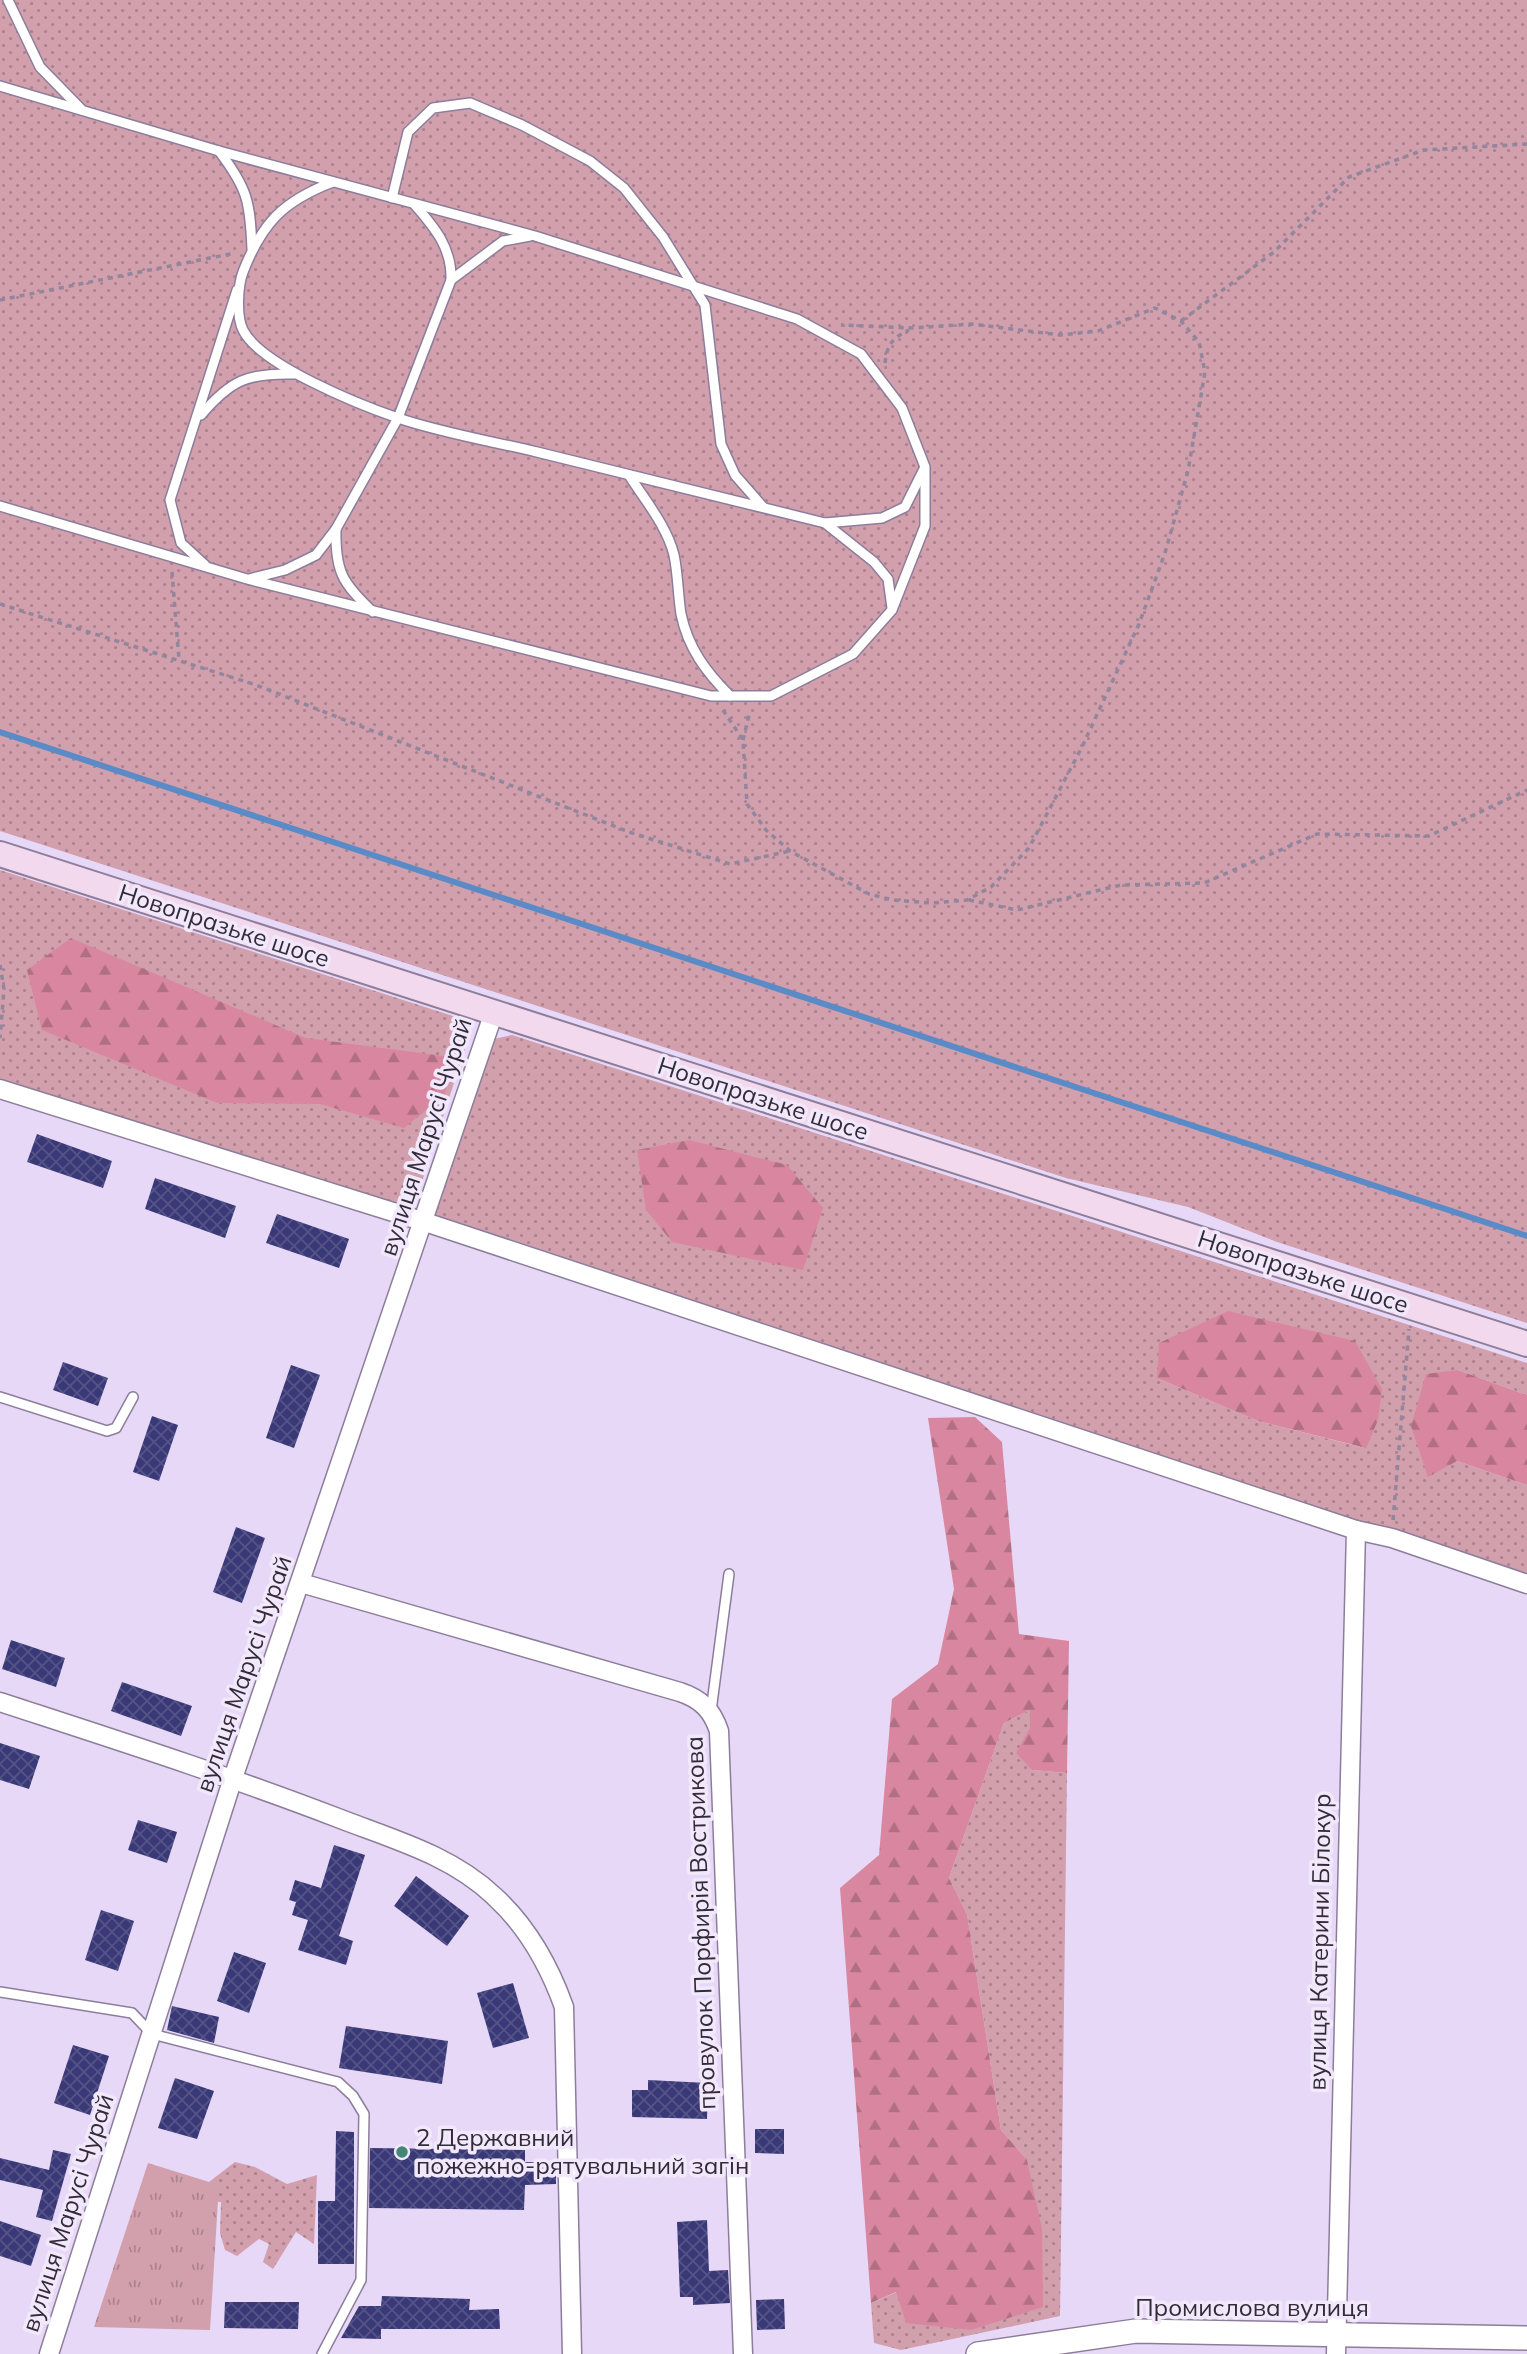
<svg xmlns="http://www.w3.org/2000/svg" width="1527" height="2354" font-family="Mulish,sans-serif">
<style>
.grass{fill:url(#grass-dots);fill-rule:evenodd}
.forest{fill:url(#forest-firs)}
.park{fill:url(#park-tufts)}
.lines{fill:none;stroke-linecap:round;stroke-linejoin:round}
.stream{stroke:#5b8bc7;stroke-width:6}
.building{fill:url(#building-cross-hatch)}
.service-casing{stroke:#8c7e9b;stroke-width:12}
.minor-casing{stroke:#8c7e9b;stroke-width:21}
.tertiary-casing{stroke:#8c7e9b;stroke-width:26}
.secondary-casing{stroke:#8c7e9b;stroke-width:28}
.path{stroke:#91869c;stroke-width:3.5;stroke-dasharray:5 5;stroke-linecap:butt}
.service{stroke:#fff;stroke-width:9}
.minor{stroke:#fff;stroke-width:18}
.tertiary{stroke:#fff;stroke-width:23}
.secondary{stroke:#f3d9ee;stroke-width:24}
.poi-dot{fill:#448676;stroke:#f1e8fb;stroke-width:2.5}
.labels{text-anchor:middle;stroke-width:7;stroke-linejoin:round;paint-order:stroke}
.street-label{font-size:24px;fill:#322c38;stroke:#f1e8fb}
.poi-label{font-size:24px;fill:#322c38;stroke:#f1e8fb;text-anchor:start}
</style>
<defs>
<pattern id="grass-dots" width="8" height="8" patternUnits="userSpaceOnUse" patternTransform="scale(1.75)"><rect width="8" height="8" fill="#d29fad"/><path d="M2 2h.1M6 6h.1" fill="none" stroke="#ab828e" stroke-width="1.8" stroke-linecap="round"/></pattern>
<pattern id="forest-firs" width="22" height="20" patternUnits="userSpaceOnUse" patternTransform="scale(1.75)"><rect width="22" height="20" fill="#d987a0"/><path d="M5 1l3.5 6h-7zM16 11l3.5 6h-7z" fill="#b16f83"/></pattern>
<pattern id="park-tufts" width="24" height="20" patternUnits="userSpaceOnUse" patternTransform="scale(1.75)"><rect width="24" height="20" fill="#d29fad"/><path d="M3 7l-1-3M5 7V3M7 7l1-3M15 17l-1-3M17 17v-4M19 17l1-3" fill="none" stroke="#ab828e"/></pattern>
<pattern id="building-cross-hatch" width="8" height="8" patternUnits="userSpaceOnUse" patternTransform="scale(1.75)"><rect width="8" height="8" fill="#3a3978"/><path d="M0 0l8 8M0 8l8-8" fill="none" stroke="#555487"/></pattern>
</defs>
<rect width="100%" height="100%" fill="#e7d8f7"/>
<!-- grass -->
<g class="grass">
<path d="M0 0H1527V1323L1277 1242 1188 1207 1066 1178 0 831Z"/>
<path d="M0 870 456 1017 465 1032V1049L415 1203 401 1211 0 1082Z"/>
<path d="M512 1035 1527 1363V1395L1458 1370 1457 1461 1527 1485V1576L1352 1523 434 1217 489 1040ZM1157 1378 1365 1448 1258 1421Z"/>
<path d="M1030 1710 1032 1770 1067 1773 1060 2316 901 2350 874 2343 871 2303 897 2292 1027 2160 1001 2130 967 1914 949 1878 1004 1723Z"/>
<path d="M235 2162 255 2167 287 2184 317 2175 314 2244 296 2232 273 2269 263 2262 269 2244 259 2239 237 2256 225 2250 220 2233 221 2202 208 2201 205 2185Z"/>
</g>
<!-- forest -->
<g class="forest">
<path d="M71 938 306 1038 451 1057 445 1095 404 1128 320 1104 217 1103 42 1030 27 970Z"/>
<path d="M689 1140 787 1165 823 1208 803 1270 672 1242 646 1210 637 1150Z"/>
<path d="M1228 1311 1355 1341 1382 1389 1378 1420 1366 1448 1258 1421 1157 1378 1159 1343Z"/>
<path d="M1458 1370 1527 1395V1485L1457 1461 1428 1477 1411 1426 1426 1374Z"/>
<path d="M975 1417 1002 1442 1019 1634 1069 1641 1067 1773 1032 1770 1016 1753 1030 1728V1710L1004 1723 949 1878 967 1914 1001 2130 1027 2160 1042 2229 1043 2307 971 2330 906 2323 896 2292 871 2303 840 1888 879 1855 892 1699 938 1664 954 1589 928 1418Z"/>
</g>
<!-- park -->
<path class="park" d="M148 2163 219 2185 210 2330 94 2327Z"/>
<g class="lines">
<!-- stream -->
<path class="stream" d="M0 732 1527 1236"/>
</g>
<!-- building -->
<g class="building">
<path d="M37 1134 112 1161 103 1188 27 1162Z"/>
<path d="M155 1178 236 1206 225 1238 145 1209Z"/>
<path d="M277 1214 349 1239 339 1268 266 1243Z"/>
<path d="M63 1362 108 1378 98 1406 53 1390Z"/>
<path d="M291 1365 320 1375 294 1448 266 1438Z"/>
<path d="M152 1416 178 1425 159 1481 133 1472Z"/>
<path d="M236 1527 265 1538 242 1603 213 1592Z"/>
<path d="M11 1640 65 1658 56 1687 2 1669Z"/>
<path d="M122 1682 192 1706 181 1736 111 1711Z"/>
<path d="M0 1743 40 1756 29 1789 0 1780Z"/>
<path d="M138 1820 177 1832 167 1863 128 1850Z"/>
<path d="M334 1845 365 1855 339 1936 353 1941 346 1965 298 1950 308 1920 292 1915 296 1902 289 1900 295 1880 321 1888Z"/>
<path d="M416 1876 469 1916 447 1946 394 1906Z"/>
<path d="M101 1910 134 1921 118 1971 85 1960Z"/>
<path d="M234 1952 266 1963 249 2013 217 2001Z"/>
<path d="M513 1983 529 2038 493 2048 477 1993Z"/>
<path d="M172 2006 219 2017 214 2043 167 2030Z"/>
<path d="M346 2026 448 2041 442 2084 339 2068Z"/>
<path d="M73 2045 109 2056 90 2115 54 2103Z"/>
<path d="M175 2078 214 2091 197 2139 158 2128Z"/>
<path d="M648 2080 708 2083 707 2119 632 2117V2090H648Z"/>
<path d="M755 2129H784V2154L755 2153Z"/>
<path d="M336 2131 354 2132V2264H318V2201H335Z"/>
<path d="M370 2148 525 2150V2162L556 2163V2184L525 2185 524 2210 369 2208Z"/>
<path d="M53 2150 71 2154 52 2221 36 2217 43 2190 0 2180V2158L49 2170Z"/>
<path d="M707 2220 709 2271 728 2270 730 2303 693 2305V2297H680L677 2222Z"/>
<path d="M0 2221 41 2235 31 2266 0 2256Z"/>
<path d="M382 2296 470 2299 469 2310 499 2309 500 2329H381V2339L341 2338 359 2306H381Z"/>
<path d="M784 2299 785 2329 757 2330 756 2300Z"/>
<path d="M225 2302H299L298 2329 224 2328Z"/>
</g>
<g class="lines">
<!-- service casing -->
<g class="service-casing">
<g id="service">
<path d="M8 0 40 67 81 109"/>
<path d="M0 86 219 151 535 236 797 319 861 354 902 408 925 467V526L892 610 853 654 771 696H711L247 579 0 506"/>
<path d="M219 151C248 189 250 202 252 249"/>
<path d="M333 182C283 201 262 223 243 272 238 285 236 316 243 330 260 365 360 405 398 418 442 433 491 441 537 452 633 476 729 500 825 523L882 518 905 507 924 469"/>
<path d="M392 198 408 132 433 108 470 103 522 125 590 161 624 188 663 237 705 305 721 444 735 475 763 507"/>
<path d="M415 205C435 228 452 248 451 280"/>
<path d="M201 415C231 380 247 373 294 374"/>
<path d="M629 475C644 499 667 526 674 555 678 574 678 595 681 614 688 648 706 672 730 696"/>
<path d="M825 523 874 562 888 579 892 608"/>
<path d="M336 529C335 571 342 583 373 612"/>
<path d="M205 565 181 543 170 500 237 290"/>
<path d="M249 579 285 570 316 555 336 529 398 418 451 280 503 241 530 236"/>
<path d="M0 1397 107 1431 116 1428 133 1397"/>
<path d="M711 1711 729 1574"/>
<path d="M0 1992 132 2013 152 2034 338 2082 353 2096 364 2114 361 2280 322 2354"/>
</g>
</g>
<!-- minor casing -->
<g class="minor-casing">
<g id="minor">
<path d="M0 1089 425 1222 1356 1530 1392 1538 1527 1584"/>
<path d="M301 1583 680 1692C701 1699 712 1710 719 1731L743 2354"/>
<path d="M0 1702C113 1739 226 1775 338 1818 392 1839 451 1855 494 1896 528 1927 549 1965 564 2007L572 2354"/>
<path d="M49 2354 233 1778 494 1012"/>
<path d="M1336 2354 1356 1530"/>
</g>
</g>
<!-- tertiary casing -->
<g class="tertiary-casing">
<path id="tertiary" d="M978 2354 1136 2331 1527 2338"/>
</g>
<!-- secondary casing -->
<g class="secondary-casing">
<path id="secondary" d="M0 854 1527 1344"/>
</g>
<!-- path -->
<g class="path">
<path d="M0 300 235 253"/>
<path d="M1181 321 1274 252 1349 177 1424 150 1527 144"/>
<path d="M885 363C887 345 892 338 909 330"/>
<path d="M172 572 179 660"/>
<path d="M0 604 256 685 629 832 730 864 790 851"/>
<path d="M723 710 743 740 747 804 766 830 790 851 869 894 893 900 932 903 967 900 991 887 1029 848 1082 747 1139 624 1165 553 1188 471 1205 372 1199 342 1181 321 1155 308 1098 331 1060 335 972 324 912 328 841 325"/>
<path d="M743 740 750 711"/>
<path d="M969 900 1017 910 1121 885 1204 883 1317 834 1429 836 1527 790"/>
<path d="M0 965 4 989 0 1038"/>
<path d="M1393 1520 1409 1329"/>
</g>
<!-- service -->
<use href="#service" class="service"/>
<!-- minor -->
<use href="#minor" class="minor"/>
<!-- tertiary -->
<use href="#tertiary" class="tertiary"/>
<!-- secondary -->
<use href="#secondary" class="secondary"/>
</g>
<!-- markers -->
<circle class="poi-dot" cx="402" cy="2152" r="7"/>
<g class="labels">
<!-- street labels -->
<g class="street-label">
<text transform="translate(224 926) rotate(18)" y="8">Новопразьке шосе</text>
<text transform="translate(763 1099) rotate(18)" y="8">Новопразьке шосе</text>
<text transform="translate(426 1137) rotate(-72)" y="8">вулиця Марусі Чурай</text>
<text transform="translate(1303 1272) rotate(18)" y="8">Новопразьке шосе</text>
<text transform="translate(244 1674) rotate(-71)" y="8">вулиця Марусі Чурай</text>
<text transform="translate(701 1923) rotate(-92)" y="8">провулок Порфирія Вострикова</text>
<text transform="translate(1320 1942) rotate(-89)" y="8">вулиця Катерини Білокур</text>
<text transform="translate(68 2213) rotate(-72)" y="8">вулиця Марусі Чурай</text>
<text x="1252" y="2316">Промислова вулиця</text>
</g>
<!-- poi labels -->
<g class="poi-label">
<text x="416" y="2146">2 Державний<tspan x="416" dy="28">пожежно-рятувальний загін</tspan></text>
</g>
</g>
</svg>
